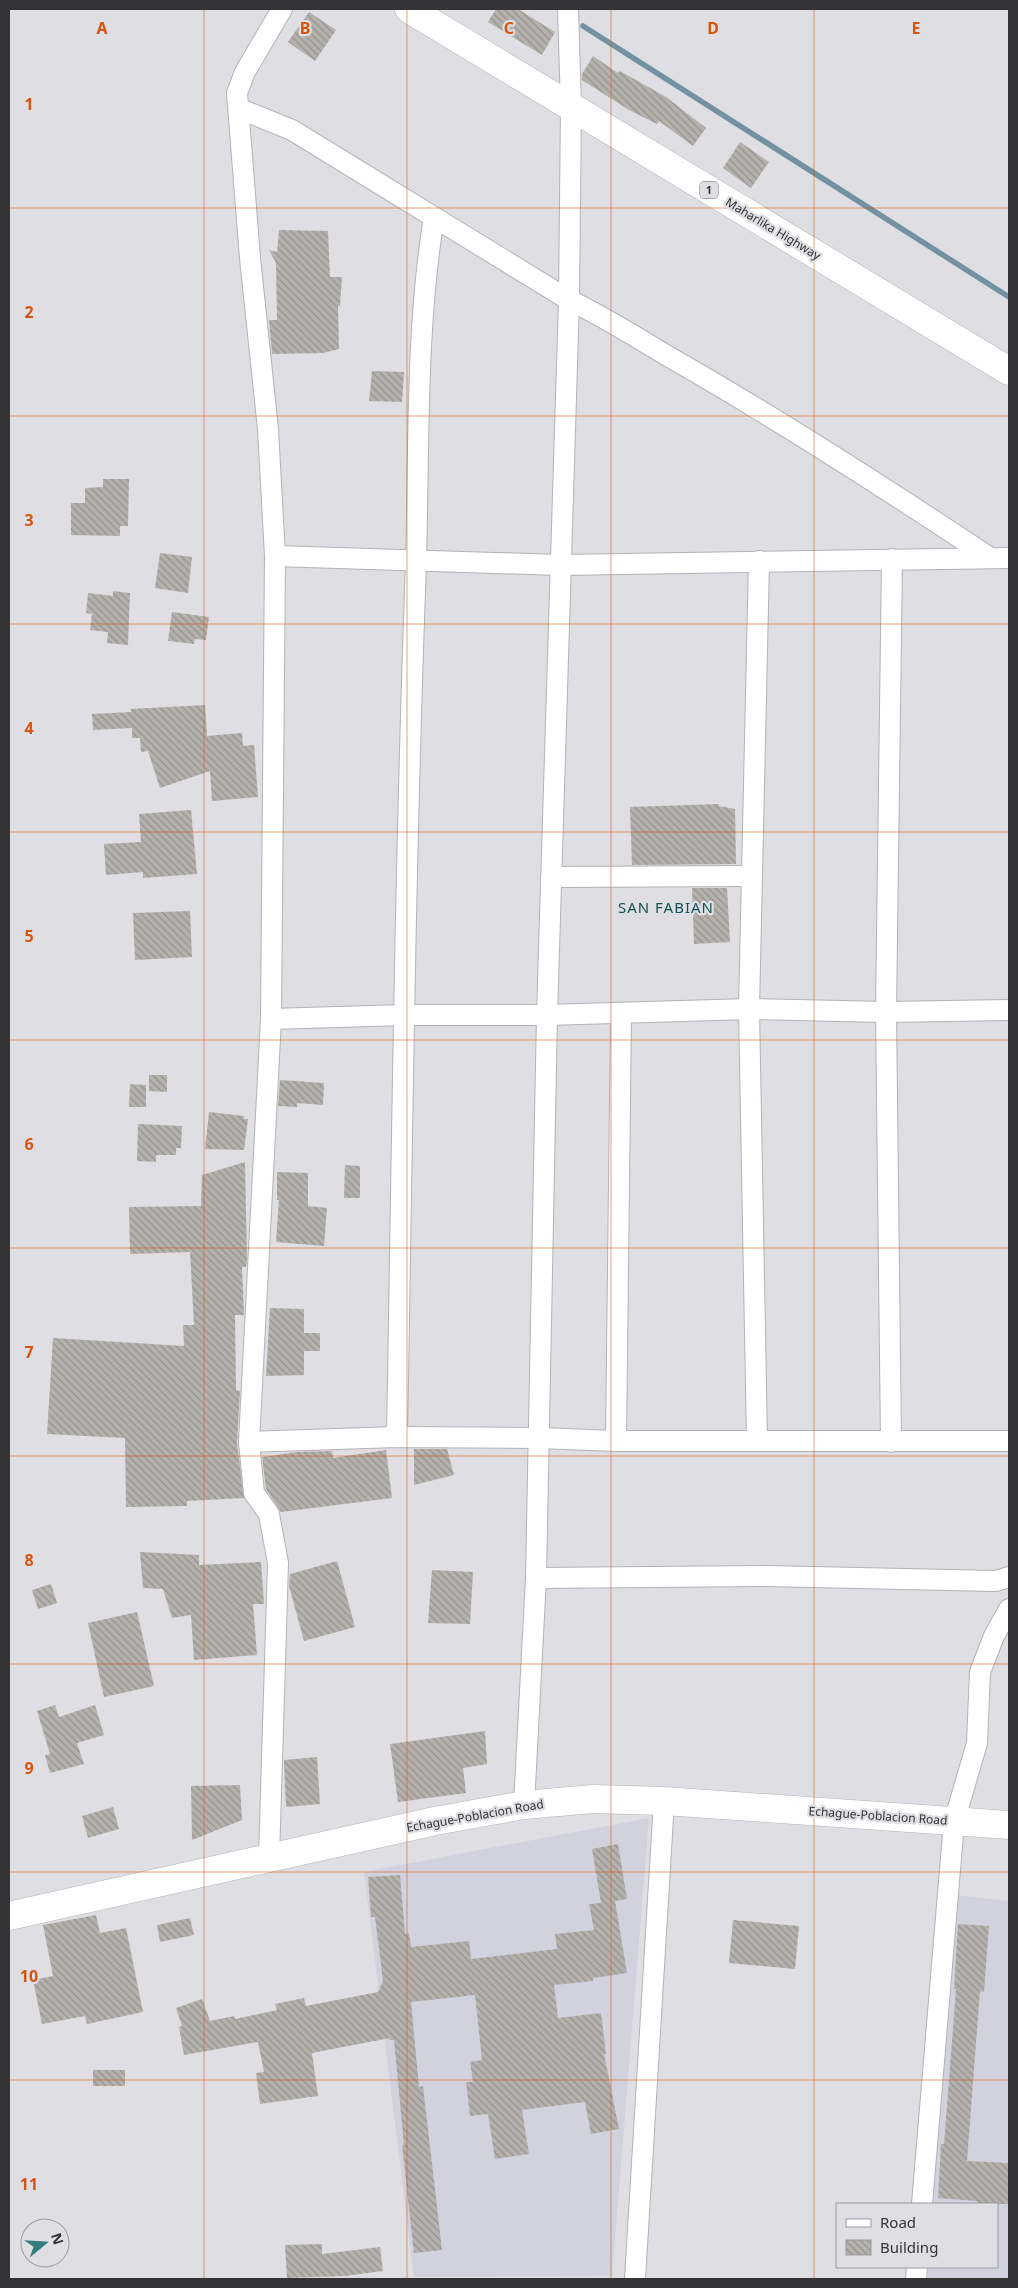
<svg xmlns="http://www.w3.org/2000/svg" width="1018" height="2288" font-family="'Noto Sans',sans-serif">
<style>
.built{fill:#d1d2de}
.lines{fill:none;stroke-linecap:round;stroke-linejoin:round}
.stream{stroke:#7292a2;stroke-width:5.5}
.building{fill:url(#building-back-hatch)}
.minor-casing{stroke:#b2b3b7;stroke-width:22}
.secondary-casing{stroke:#b2b3b7;stroke-width:29}
.trunk-casing{stroke:#b2b3b7;stroke-width:29}
.minor{stroke:#fff;stroke-width:20}
.secondary{stroke:#fff;stroke-width:28}
.trunk{stroke:#fff;stroke-width:28}
.grid{fill:none;stroke:#d65510;stroke-width:1;stroke-opacity:0.55}
.labels{text-anchor:middle;stroke-width:4.5;stroke-linejoin:round;paint-order:stroke}
.shield{fill:#dedee3;stroke:#67676a;stroke-width:1}
.shield-label{font-size:11px;font-weight:bold;fill:#343436}
.street-label{font-size:12px;fill:#343436;stroke:#dedee3}
.quarter-label{font-size:15px;letter-spacing:1px;fill:#135151;stroke:#dedee3}
.grid-label{font-size:16px;text-anchor:middle;font-weight:bold;fill:#d65510;stroke:#dedee3;stroke-width:4.5;stroke-linejoin:round;paint-order:stroke}
</style>
<defs>
<pattern id="building-back-hatch" width="6" height="6" patternUnits="userSpaceOnUse" patternTransform="scale(1.25)"><rect width="6" height="6" fill="#b5b2ae"/><path d="M-1 5l2 2M0 0l6 6M5-1l2 2" fill="none" stroke="#94928e"/></pattern>
</defs>
<rect width="100%" height="100%" fill="#dedee3"/>
<!-- built -->
<g class="built">
<path d="M649 1818 612 2276 414 2277 364 1872Z"/>
<path d="M952 1895 1009 1901V2279H927L928 2267H997V2204H932Z"/>
</g>
<g class="lines">
<!-- stream -->
<path class="stream" d="M583 26 1009 297"/>
</g>
<!-- building -->
<g class="building">
<path d="M496 9H518L555 32 542 55 488 22Z"/>
<path d="M309 12 336 30 315 61 288 42Z"/>
<path d="M593 56 618 73 620 71 666 97 706 128 693 146 659 121 657 124 629 110 582 80V74Z"/>
<path d="M740 142 769 162 751 188 723 168Z"/>
<path d="M279 230 328 231 330 277H342L340 306H338L339 349 323 353 272 354 269 320H277L276 263 269 250 277 252Z"/>
<path d="M372 371 404 372 402 402 369 401Z"/>
<path d="M103 479H129L128 526H120V536L71 535V503H85V488L103 487Z"/>
<path d="M160 553 192 557 188 593 155 588Z"/>
<path d="M113 591 130 593 128 645 107 643 108 632 90 630 92 614 86 613 88 593 113 596Z"/>
<path d="M172 612 209 617 206 640 195 639 194 644 168 641Z"/>
<path d="M205 705 207 736 242 733 243 746 254 745 258 797 212 801 210 771 160 788 148 751 141 752 140 738H132V728L93 730 92 714 131 712V709Z"/>
<path d="M719 804V806L735 809 736 864 632 865 630 807Z"/>
<path d="M191 810 197 874 143 878V872L106 875 104 844 141 842 139 814Z"/>
<path d="M692 888H727L730 942 694 944Z"/>
<path d="M190 911 192 957 135 960 133 913Z"/>
<path d="M149 1075H167V1092L149 1091Z"/>
<path d="M280 1080 324 1083 323 1105 297 1103V1107L278 1106Z"/>
<path d="M130 1084 146 1085V1107H129Z"/>
<path d="M209 1112 244 1116V1119H248L244 1150 205 1149Z"/>
<path d="M138 1124 182 1126 181 1148H176V1155H156V1162L137 1161Z"/>
<path d="M245 1162 247 1261 246 1267H242L244 1315H235L236 1390 240 1391 237 1443 244 1498 187 1501V1506L126 1507 125 1438 47 1434 53 1338 184 1346 183 1325H194L190 1252 130 1254 129 1207 201 1206 202 1175Z"/>
<path d="M345 1165 360 1166V1198H344Z"/>
<path d="M277 1172 308 1173V1206L327 1208 324 1246 276 1242 279 1200H277Z"/>
<path d="M270 1308 304 1309V1333H320V1351H304V1375L266 1376Z"/>
<path d="M414 1449H447L454 1475 414 1485Z"/>
<path d="M386 1450 392 1498 281 1512 266 1489 262 1457 297 1452 332 1451 333 1458Z"/>
<path d="M140 1552 199 1555V1565L261 1562 264 1604H253L257 1655 194 1660 191 1615 172 1618 163 1589 143 1588Z"/>
<path d="M337 1561 355 1627 304 1641 289 1586 290 1574Z"/>
<path d="M432 1570 473 1572 470 1624 428 1623Z"/>
<path d="M51 1584 57 1603 38 1609 32 1590Z"/>
<path d="M137 1612 154 1686 104 1697 88 1623Z"/>
<path d="M55 1705 59 1717 95 1705 104 1735 77 1743 84 1764 50 1773 45 1755 50 1754 37 1711Z"/>
<path d="M485 1731 487 1764 463 1768 466 1793 398 1802 390 1744Z"/>
<path d="M317 1757 320 1804 286 1807 284 1760Z"/>
<path d="M240 1785 242 1820 192 1840 191 1786Z"/>
<path d="M113 1807 119 1829 88 1838 82 1816Z"/>
<path d="M618 1844 627 1899 615 1901 627 1973 593 1978V1981L554 1985 558 2018 601 2013 606 2054H604L619 2129 591 2134 585 2102 522 2110 529 2154 495 2159 488 2114 470 2116 466 2082H473L470 2062 482 2060 475 1995 411 2002 419 2087 423 2086 442 2250 414 2253 402 2145H404L394 2040H390V2038L312 2053 318 2096 260 2104 256 2073 264 2072 258 2042 184 2055 179 2027 182 2026 176 2008 202 1999 210 2021 234 2016 235 2019 277 2010 275 2004 304 1998 306 2006 378 1992 383 1981 375 1917H371L368 1877 400 1875 405 1934 409 1933 411 1947 469 1941 471 1959 557 1949 555 1934 594 1930 589 1904 601 1903 592 1849Z"/>
<path d="M96 1915 100 1933 126 1928 143 2012 87 2024 85 2016 42 2024 33 1980 53 1976 43 1925Z"/>
<path d="M190 1918 194 1935 160 1942 157 1925Z"/>
<path d="M733 1920 799 1926 795 1969 729 1963Z"/>
<path d="M958 1924 989 1926 984 1992 980 1991 967 2161 1009 2163V2204H977V2201L938 2198 941 2144H944L956 1989H954Z"/>
<rect x="93" y="2070" width="32" height="16"/>
<path d="M322 2244V2254L380 2247 383 2271 345 2276 287 2278 285 2245Z"/>
</g>
<g class="lines">
<!-- minor casing -->
<g class="minor-casing">
<g id="minor">
<path d="M240 109 292 130 569 300C605 317 637 338 671 358 780 420 885 488 989 557"/>
<path d="M275 556 560 565 1009 558"/>
<path d="M551 877 752 876"/>
<path d="M271 1019 404 1015H547L749 1009 886 1012 1009 1010"/>
<path d="M397 1437C402 1155 405 872 415 591 420 467 414 340 434 217"/>
<path d="M616 1441 621 1013"/>
<path d="M757 1441 749 1009 759 561"/>
<path d="M249 1442 397 1437 540 1438 616 1441H1009"/>
<path d="M891 1442 886 1012 892 559"/>
<path d="M536 1578 766 1576 996 1581 1009 1577"/>
<path d="M524 1805 536 1578 547 1015 569 300 571 106 568 9"/>
<path d="M269 1858 278 1563 269 1514 254 1493 249 1442 271 1019 275 556 268 429 250 258 237 93 245 72 282 9"/>
<path d="M922 2204 954 1822 977 1743 980 1672 994 1636 1009 1609"/>
<path d="M635 2279 664 1801"/>
<path d="M916 2279 917 2267"/>
</g>
</g>
<!-- secondary casing -->
<g class="secondary-casing">
<path id="secondary" d="M9 1916 435 1821 524 1805 593 1799 664 1801 1009 1825"/>
</g>
<!-- trunk casing -->
<g class="trunk-casing">
<path id="trunk" d="M409 9 1009 371"/>
</g>
<!-- minor -->
<use href="#minor" class="minor"/>
<!-- secondary -->
<use href="#secondary" class="secondary"/>
<!-- trunk -->
<use href="#trunk" class="trunk"/>
</g>
<!-- grid -->
<path class="grid" d="M204 9V2279M407 9V2279M611 9V2279M814 9V2279M9 208H1009M9 416H1009M9 624H1009M9 832H1009M9 1040H1009M9 1248H1009M9 1456H1009M9 1664H1009M9 1872H1009M9 2080H1009"/>
<g class="labels">
<!-- shield labels -->
<rect class="shield" x="700" y="181.5" width="18" height="17" rx="4"/>
<g class="shield-label">
<text x="709" y="194">1</text>
</g>
<!-- street labels -->
<g class="street-label">
<text transform="translate(773 229) rotate(31)" y="4">Maharlika Highway</text>
<text transform="translate(475 1816) rotate(-10)" y="4">Echague-Poblacion Road</text>
<text transform="translate(878 1816) rotate(4)" y="4">Echague-Poblacion Road</text>
</g>
<!-- quarter labels -->
<g class="quarter-label">
<text x="666" y="913">SAN FABIAN</text>
</g>
</g>
<g class="grid-label">
<text x="102" y="34">A</text>
<text x="305" y="34">B</text>
<text x="509" y="34">C</text>
<text x="713" y="34">D</text>
<text x="916" y="34">E</text>
<text x="29" y="110">1</text>
<text x="29" y="318">2</text>
<text x="29" y="526">3</text>
<text x="29" y="734">4</text>
<text x="29" y="942">5</text>
<text x="29" y="1150">6</text>
<text x="29" y="1358">7</text>
<text x="29" y="1566">8</text>
<text x="29" y="1774">9</text>
<text x="29" y="1982">10</text>
<text x="29" y="2190">11</text>
</g>
<!-- border -->
<rect width="1018" height="2288" fill="none" stroke="#343436" stroke-width="20"/>
<!-- legend -->
<rect x="836" y="2203" width="162" height="65" fill="#dedee3" stroke="#9a9a9e"/>
<rect x="846" y="2219" width="25" height="8" fill="#ffffff" stroke="#9a9a9e"/>
<text x="880" y="2228" font-size="15" fill="#343436">Road</text>
<rect x="846" y="2240" width="25" height="15" fill="url(#building-back-hatch)" stroke="#9a9a9e"/>
<text x="880" y="2253" font-size="15" fill="#343436">Building</text>
<!-- north arrow -->
<g transform="translate(45 2243) rotate(72)"><circle r="24" fill="#dedee3" stroke="#9a9a9e"/>
<path d="M0-4L9 19L0 12L-9 19Z" fill="#347d7e"/>
<text y="-8" font-size="14" font-weight="bold" text-anchor="middle" fill="#343436">N</text>
</g>
</svg>
